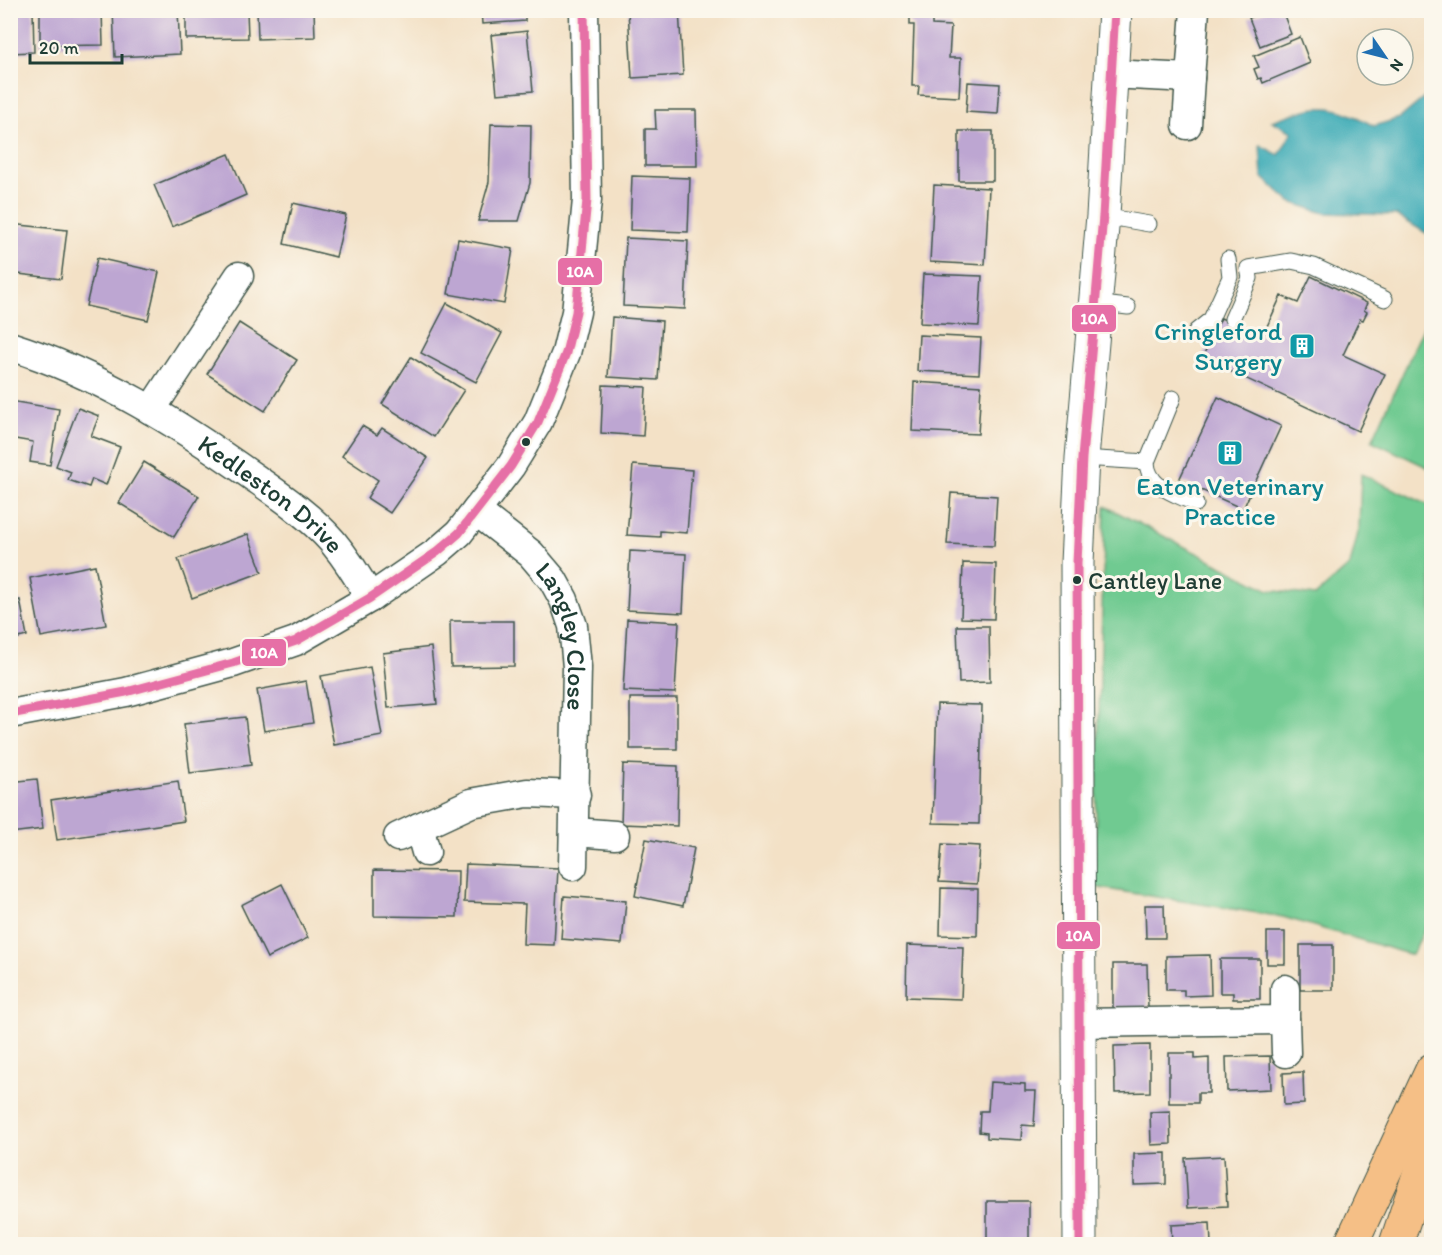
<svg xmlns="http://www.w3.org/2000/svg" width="1442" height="1255" font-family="Itim,sans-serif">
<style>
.green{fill:#70ca91;stroke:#488462;stroke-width:1.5}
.water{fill:#3aaab6;stroke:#2c7475;stroke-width:1.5}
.building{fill:#bda6d2}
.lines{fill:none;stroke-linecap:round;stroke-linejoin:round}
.service-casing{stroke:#3f564a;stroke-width:17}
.minor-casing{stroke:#3f564a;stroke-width:31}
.tertiary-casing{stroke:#3f564a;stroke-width:35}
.trunk-casing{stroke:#3f564a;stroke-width:35}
.service{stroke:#fff;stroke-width:15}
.minor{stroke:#fff;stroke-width:28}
.tertiary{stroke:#fff;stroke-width:33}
.trunk{stroke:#f5bf86;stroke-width:33}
.bus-1-casing{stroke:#fbf7ec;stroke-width:14}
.bus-1{stroke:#e66fa6;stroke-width:9}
.bus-dot{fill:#1f3d34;stroke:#fbf7ec;stroke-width:2}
.labels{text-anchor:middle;stroke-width:6;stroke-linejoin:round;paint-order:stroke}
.bus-label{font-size:24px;fill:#1f3d34;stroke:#fbf7ec;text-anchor:start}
.culture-label{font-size:26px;fill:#0d838f;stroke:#fbf7ec;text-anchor:end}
.street-label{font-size:26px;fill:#1f3d34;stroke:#fbf7ec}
.line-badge{stroke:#fbf7ec;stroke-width:2}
.badge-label{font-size:16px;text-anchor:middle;font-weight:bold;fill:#fff}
</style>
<rect width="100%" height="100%" fill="#fbf7ec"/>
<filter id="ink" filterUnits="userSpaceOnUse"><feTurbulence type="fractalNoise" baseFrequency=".0167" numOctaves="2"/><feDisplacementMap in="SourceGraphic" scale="12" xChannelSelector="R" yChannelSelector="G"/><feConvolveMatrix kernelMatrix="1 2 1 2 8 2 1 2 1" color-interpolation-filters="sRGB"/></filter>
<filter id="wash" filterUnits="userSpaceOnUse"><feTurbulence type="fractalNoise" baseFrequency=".008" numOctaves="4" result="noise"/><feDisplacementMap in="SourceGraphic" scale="24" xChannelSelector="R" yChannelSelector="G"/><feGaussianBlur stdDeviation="1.35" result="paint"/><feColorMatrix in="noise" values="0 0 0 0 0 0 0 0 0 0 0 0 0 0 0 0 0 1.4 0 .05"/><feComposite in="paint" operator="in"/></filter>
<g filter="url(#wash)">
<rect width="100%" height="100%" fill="#f3e1c6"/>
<!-- green -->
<g class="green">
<path d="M1431 311V469L1372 441Z"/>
<path d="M1361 474 1431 506 1432 914 1412 955 1283 917 1094 887 1105 506 1269 590 1315 596 1350 565 1359 529Z"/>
</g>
<!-- water -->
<path class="water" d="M1431 92V236L1396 215 1324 213 1290 202 1262 177 1260 145 1279 155 1292 132 1272 121C1320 104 1328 101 1374 126L1400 118Z"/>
<g id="blocks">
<!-- building -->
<g class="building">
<path d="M10 10H33L34 52 10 53Z"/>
<path d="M40 10H102L103 45 40 46Z"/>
<path d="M113 10H178L180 54 115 57Z"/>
<path d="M186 10H247L248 38 186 39Z"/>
<path d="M257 10H314L315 37 258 39Z"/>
<path d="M481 10H525V21L482 24Z"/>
<path d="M628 10H679L683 75 632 78Z"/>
<path d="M1269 10H1282L1291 34 1260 46 1249 18Z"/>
<path d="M910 17 932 18V25L951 26 949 58H961L959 97 918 95 919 86H912L914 25H910Z"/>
<path d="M527 31 533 91 497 94 491 35Z"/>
<path d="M1300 37 1310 63 1263 83 1261 78 1258 79 1254 69 1259 67 1254 56Z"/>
<path d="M968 82 1000 84 998 114 966 112Z"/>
<path d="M655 110H696L697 166H645V129H656Z"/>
<path d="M491 124 531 125 530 183 519 221H478L489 182Z"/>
<rect x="959" y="131" width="34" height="50"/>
<path d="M229 154 246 195 172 227 154 185Z"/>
<path d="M632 176 690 178 688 232 630 230Z"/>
<path d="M934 185 989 188 985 265 930 262Z"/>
<path d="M293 203 346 215 336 257 284 244Z"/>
<path d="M10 224 67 230 61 279 10 273Z"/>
<path d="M626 238 688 241 685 309 623 306Z"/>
<path d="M458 239 513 249 504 304 448 294Z"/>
<path d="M97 258 159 272 148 320 86 306Z"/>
<path d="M923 274 982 276 979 326 920 323Z"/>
<path d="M1311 276 1367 303 1364 310 1367 312 1363 320 1360 319 1343 355 1385 374 1358 431 1202 358 1221 318 1262 337 1281 296 1298 303Z"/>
<path d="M447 303 502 333 476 382 421 353Z"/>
<path d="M612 317 662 321 658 380 608 377Z"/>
<path d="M239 323 297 360 265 411 207 374Z"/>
<path d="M919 335 981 338 979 374 917 371Z"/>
<path d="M411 357 464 390 434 437 382 404Z"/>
<path d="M914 382 981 386 978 434 912 431Z"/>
<path d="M603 385 646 387 643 436 601 433Z"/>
<path d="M1218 397 1281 426 1243 509 1179 480Z"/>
<path d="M10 401 59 409 50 465 30 462 33 442 10 438Z"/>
<path d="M78 408 99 416 91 436 120 447 106 485 92 479 89 487 68 480 71 472 56 466Z"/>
<path d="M362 426 377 435 382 428 428 458 390 513 367 498 378 480 342 456Z"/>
<path d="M144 462 199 496 174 537 119 503Z"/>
<path d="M633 465 692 470 687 533 660 531V537L627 535Z"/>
<path d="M951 493 997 496 994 546 947 544Z"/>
<path d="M248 534 262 572 192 598 178 559Z"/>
<path d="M630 551 686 554 683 613 627 610Z"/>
<path d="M963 563 996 564 994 619 961 618Z"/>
<path d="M95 565 106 625 41 637 30 578Z"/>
<path d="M20 600 27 636 10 640V602Z"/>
<path d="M627 619 679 622 675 693 623 691Z"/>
<path d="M450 621H514V666L451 667Z"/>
<path d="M957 626H989L990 682 959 683Z"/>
<path d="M431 647 437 704 388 708 383 653Z"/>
<path d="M370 667 382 736 334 745 321 676Z"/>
<path d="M306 681 313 723 264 731 257 690Z"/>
<rect x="630" y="698" width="47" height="51"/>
<path d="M937 704 982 705 979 824 933 823Z"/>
<path d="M245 717 251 765 190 773 184 724Z"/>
<path d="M623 764 678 766 677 826 621 824Z"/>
<path d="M37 779 43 829 10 833V782Z"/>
<path d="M178 781 184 821 57 840 51 800Z"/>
<path d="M646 839 694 848 683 906 635 896Z"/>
<path d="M942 844 980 846 977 884 939 882Z"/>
<path d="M466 864 558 868 554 945 523 944 525 904 464 902Z"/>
<path d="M374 870 458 871 457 917 374 916Z"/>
<path d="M282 884 308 938 267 958 241 905Z"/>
<path d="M941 888 978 889 977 936 940 935Z"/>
<path d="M564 896 626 901 622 944 561 939Z"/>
<path d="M1145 905H1164L1165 938H1146Z"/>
<rect x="1267" y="932" width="18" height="32"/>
<path d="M907 945 963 947 961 999 906 997Z"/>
<rect x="1300" y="945" width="33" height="45"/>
<path d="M1210 955 1211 995 1184 996V990H1166V956Z"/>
<path d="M1220 959H1260V999H1233V993H1220Z"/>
<path d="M1113 964H1147L1148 1008H1113Z"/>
<path d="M1150 1045V1092L1115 1093 1114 1046Z"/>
<path d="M1169 1053H1195V1059L1209 1058V1093H1198V1103H1169Z"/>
<path d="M1270 1056 1271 1089 1227 1091 1226 1057Z"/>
<path d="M1303 1072 1304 1104 1284 1105 1283 1073Z"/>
<path d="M990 1082 1025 1084V1091H1036L1034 1126 1022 1125 1021 1140 987 1138V1133L979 1132 980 1111H988Z"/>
<path d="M1170 1111 1171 1144 1151 1145 1150 1112Z"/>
<path d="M1166 1153V1184L1134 1185V1154Z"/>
<path d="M1224 1156 1227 1206 1188 1208 1185 1158Z"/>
<rect x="987" y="1201" width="42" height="43"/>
<path d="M1210 1223 1211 1244H1172L1171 1225Z"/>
</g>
</g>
</g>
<g filter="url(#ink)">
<use href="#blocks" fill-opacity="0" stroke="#3f564a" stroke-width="1.5"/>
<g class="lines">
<!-- service casing -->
<g class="service-casing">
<g id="service">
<path d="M1103 216 1149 224"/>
<path d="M1094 303 1128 307"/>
<path d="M1232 319 1250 278 1248 268 1291 261 1314 266 1385 299"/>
<path d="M1196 331 1211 319 1230 277 1228 259"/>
<path d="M1173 398 1147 462C1148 488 1176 494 1196 504"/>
<path d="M1082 458 1147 462"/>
</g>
</g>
<!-- minor casing -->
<g class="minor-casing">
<g id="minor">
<path d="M1110 74 1190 78 1195 10"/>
<path d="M1187 125 1190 78"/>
<path id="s1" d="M10 346C99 374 179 424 255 478 282 497 310 516 332 541 347 559 359 578 370 598"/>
<path d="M151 410 239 276"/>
<path id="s2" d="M476 511 531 554 553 580 564 600 573 626 577 667 573 866"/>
<path d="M10 714 126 692 233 663 296 641 370 598 437 552 459 533 511 466 538 422 566 353 576 312 587 200 584 10"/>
<path d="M419 827 426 852"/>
<path d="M575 832 615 835"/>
<path d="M398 837 471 803 527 793 576 795"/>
<path d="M1285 1020 1286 1053"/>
<path d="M1078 1023 1285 1020V989"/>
</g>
</g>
<!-- tertiary casing -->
<g class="tertiary-casing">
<path id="tertiary" d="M1080 1244 1077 563 1082 458 1103 216 1115 10"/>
</g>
<!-- trunk casing -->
<g class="trunk-casing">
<g id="trunk">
<path d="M1351 1244 1432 1070"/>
<path d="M1396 1244 1432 1136"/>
</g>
</g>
<!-- service -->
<use href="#service" class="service"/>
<!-- minor -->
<use href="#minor" class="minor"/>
<!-- tertiary -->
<use href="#tertiary" class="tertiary"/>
<!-- trunk -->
<use href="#trunk" class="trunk"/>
<!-- bus-1 casing -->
<g class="bus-1-casing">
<g id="bus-1">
<path d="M10 714 126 692 233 663 296 641 370 598 437 552 459 533 511 466 538 422 566 353 576 312 587 200 584 10"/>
<path d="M1080 1244 1077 563 1082 458 1103 216 1115 10"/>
</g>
</g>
<!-- bus-1 -->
<use href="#bus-1" class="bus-1"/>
</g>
</g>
<!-- icons -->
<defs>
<g id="building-square" transform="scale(1.35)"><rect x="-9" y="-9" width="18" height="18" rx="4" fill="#0f9aa8" stroke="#fbf7ec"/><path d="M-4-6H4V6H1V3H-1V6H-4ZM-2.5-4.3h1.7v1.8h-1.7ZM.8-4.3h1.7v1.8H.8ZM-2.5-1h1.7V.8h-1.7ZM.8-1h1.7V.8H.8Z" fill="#fff"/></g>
</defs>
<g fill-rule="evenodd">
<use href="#building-square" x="1302" y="346"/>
<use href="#building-square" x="1230" y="453"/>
</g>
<!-- markers -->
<g class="bus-dot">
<circle cx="526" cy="442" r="5"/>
<circle cx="1077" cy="580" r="5"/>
</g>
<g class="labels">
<!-- bus labels -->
<g class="bus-label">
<text x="1088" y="589">Cantley Lane</text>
</g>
<!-- culture labels -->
<g class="culture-label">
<text x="1282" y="340">Cringleford<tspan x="1282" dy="30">Surgery</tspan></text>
<text x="1230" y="495" text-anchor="middle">Eaton Veterinary<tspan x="1230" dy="30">Practice</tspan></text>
</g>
<!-- street labels -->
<g class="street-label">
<text dy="9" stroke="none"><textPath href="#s1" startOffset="302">Kedleston Drive</textPath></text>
<text dy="9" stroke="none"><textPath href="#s2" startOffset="162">Langley Close</textPath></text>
</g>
</g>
<g class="line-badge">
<rect x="557" y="257" width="46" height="29" rx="6" fill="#e66fa6"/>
<rect x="1071" y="304" width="46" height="29" rx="6" fill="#e66fa6"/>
<rect x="241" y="638" width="46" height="29" rx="6" fill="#e66fa6"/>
<rect x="1056" y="921" width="45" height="29" rx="6" fill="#e66fa6"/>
</g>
<g class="badge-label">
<text x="580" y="277">10A</text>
<text x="1094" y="324">10A</text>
<text x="264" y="658">10A</text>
<text x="1079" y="941">10A</text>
</g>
<!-- margin -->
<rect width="1442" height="1255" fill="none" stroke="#fbf7ec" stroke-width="36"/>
<!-- north arrow -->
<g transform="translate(1385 57) rotate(125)"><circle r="28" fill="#fbf7ec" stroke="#a3ada2" stroke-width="1.5"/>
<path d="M0-4.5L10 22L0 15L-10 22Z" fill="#1f6fb2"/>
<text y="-9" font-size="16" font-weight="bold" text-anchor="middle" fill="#1f3d34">N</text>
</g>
<!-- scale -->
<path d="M30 54v9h92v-9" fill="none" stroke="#1f3d34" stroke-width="3"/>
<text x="39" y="54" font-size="18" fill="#1f3d34" stroke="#fbf7ec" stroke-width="4.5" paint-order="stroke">20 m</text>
</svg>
